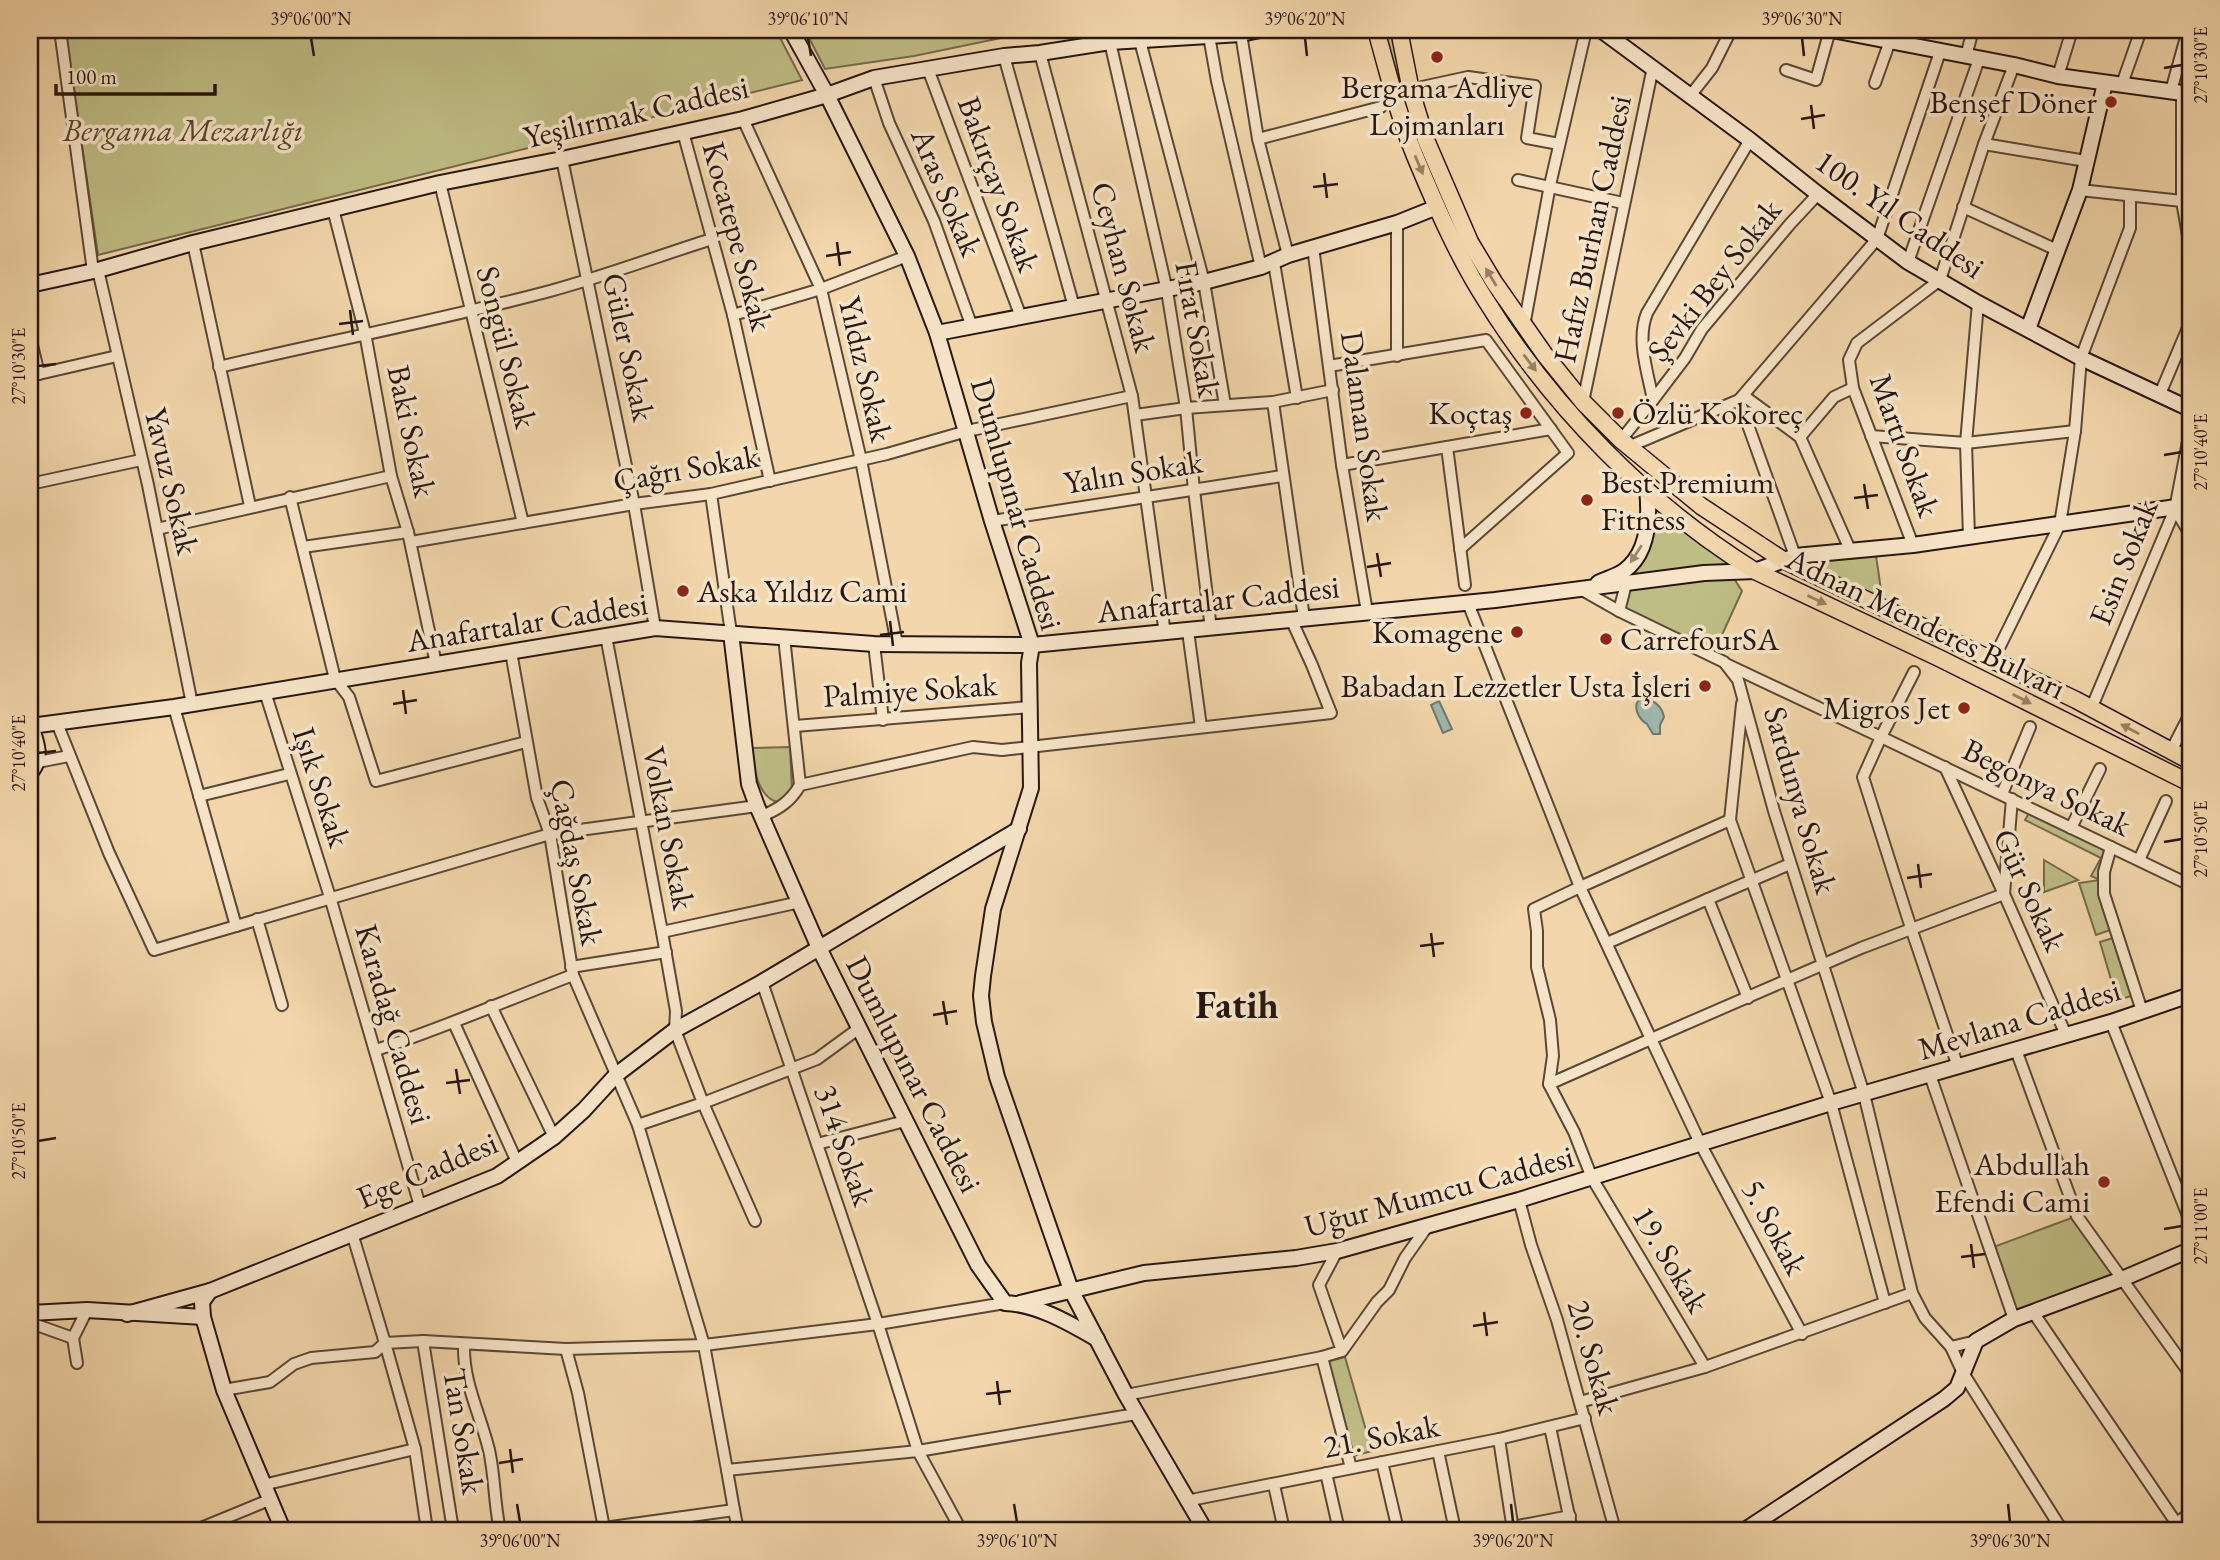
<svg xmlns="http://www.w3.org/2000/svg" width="2220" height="1560" font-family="'EB Garamond',serif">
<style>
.green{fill:#bfbd86;stroke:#746a4b;stroke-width:2}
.water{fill:#9db8af;stroke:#6e786f;stroke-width:2}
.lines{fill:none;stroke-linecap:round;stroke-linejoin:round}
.street-casing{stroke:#5b4737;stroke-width:14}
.secondary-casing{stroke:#281710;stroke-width:18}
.primary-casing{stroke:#281710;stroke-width:19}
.street{stroke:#f7e4c8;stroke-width:10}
.secondary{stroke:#f7e4c8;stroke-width:14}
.primary{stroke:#f3d6ab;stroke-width:16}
.oneway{fill:#988065}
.oneway2{fill:#9a8875}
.ticks{fill:none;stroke:#281710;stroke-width:2.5}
.poi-dot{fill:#8f2418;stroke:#f7e4c8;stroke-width:2.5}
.labels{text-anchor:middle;stroke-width:7;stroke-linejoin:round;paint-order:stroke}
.poi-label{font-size:32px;fill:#281710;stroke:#f7e4c8;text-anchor:end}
.street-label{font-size:32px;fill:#281710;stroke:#f7e4c8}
.park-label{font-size:32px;font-style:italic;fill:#554933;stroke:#f7e4c8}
.district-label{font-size:38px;font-weight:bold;fill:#281710;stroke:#f7e4c8}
.neatline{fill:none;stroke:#281710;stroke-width:2.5}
.ticks-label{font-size:18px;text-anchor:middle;fill:#281710}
</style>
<rect width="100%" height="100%" fill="#f3d6ab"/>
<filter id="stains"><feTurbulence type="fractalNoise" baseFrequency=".00286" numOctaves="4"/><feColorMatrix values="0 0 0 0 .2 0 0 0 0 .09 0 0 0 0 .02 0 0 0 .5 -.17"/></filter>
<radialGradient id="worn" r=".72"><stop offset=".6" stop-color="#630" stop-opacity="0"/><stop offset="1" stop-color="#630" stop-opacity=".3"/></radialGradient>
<!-- green -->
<g class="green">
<path d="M65 30H776L802 80 98 255Z"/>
<path d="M805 30H1040L914 56 825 69Z"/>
<path d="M1382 30H1392L1408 104 1402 107Z"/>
<path d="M1647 489 1738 561 1707 572 1731 574 1742 591 1712 657 1619 611 1624 571 1641 550Z"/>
<path d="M1875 549 1884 610 1795 556Z"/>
<path d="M790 747 792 790 779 802C759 800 752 766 752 748Z"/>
<path d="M2030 811 2107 849 2101 880 2113 929 2096 935 2079 883 2100 880 2091 876 2101 858 2025 820Z"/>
<path d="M2044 860 2078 880 2044 892Z"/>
<path d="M2116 937 2135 995 2117 1000 2100 942Z"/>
<path d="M2077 1216 2122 1279 2014 1319 1988 1249Z"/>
<path d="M1345 1357 1372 1451 1353 1456 1326 1362Z"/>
</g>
<!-- water -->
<g class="water">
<path d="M1645 698C1655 701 1662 706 1664 717L1660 725V734H1653L1647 724C1640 720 1633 709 1638 701Z"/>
<path d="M1439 701 1452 729 1443 733 1431 705Z"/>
</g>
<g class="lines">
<!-- street casing -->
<g class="street-casing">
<g id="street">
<path d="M60 30 93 271"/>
<path d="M1241 34 1258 139 1288 255"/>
<path d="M1209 36 1217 81 1261 267"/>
<path d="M1140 41 1204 282 1225 405"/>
<path d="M1110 42 1167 291 1186 408 1194 490 1211 629"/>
<path d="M1040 53 1132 396 1165 634"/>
<path d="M1004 56 1074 307"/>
<path d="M1966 56 1973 30"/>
<path d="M928 69 1021 317"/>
<path d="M1786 70 1816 80 1830 30"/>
<path d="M2058 76 2072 30"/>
<path d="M874 78 889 123 934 221 972 327"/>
<path d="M1875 83 1890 41"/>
<path d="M2122 84 2141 30"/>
<path d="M1422 87 1468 77 1535 86 1527 138 1559 144"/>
<path d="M2171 91 2188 30"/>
<path d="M2182 93V201L2190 247"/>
<path d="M1690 96 1712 68 1731 30"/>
<path d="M743 119 821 289 861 460 897 644"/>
<path d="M683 132 733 315 770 481"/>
<path d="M1258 139 1381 107"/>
<path d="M1984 144 2086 161"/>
<path d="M562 159 634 504 655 628"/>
<path d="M1518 180 1623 203"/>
<path d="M440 183 523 523"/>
<path d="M2080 190 2182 201"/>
<path d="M1963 207 2057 250"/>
<path d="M333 209 365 333 391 476 408 532 436 664"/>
<path d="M1397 223V356"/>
<path d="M193 243 250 506"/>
<path d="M1313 247 1342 465 1367 612"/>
<path d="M1908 262 1979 59"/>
<path d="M1274 263 1297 398"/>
<path d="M98 270 148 485 192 704"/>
<path d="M733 315 821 289 907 256"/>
<path d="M1524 326 1550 185 1586 30"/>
<path d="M30 337 39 374"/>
<path d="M1329 366 1486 340 1568 453 1460 549"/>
<path d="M219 367C329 341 441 320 550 291 605 276 658 256 712 239"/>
<path d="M30 376 117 356"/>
<path d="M2160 394 2190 323"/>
<path d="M1744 396 1800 437 1851 552"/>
<path d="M1653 400 1685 358 1702 329 1790 224 1818 194"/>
<path d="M1739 400 1795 556"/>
<path d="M1273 402 1304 618"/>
<path d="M1583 402 1653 67"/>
<path d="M1135 415 1186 408 1273 402 1333 390"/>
<path d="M1871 436 1966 443 2075 431"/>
<path d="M1800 437 1834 397 1853 388"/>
<path d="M1621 440 1653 400C1648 373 1636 340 1647 313L1750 140"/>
<path d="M1447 447 1465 585"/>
<path d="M1628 447 1739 400 1877 239 1940 52"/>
<path d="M1342 465 1551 429"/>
<path d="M30 484 141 460"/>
<path d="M711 494 731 633"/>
<path d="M290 497 335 679 349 697 376 781 526 742"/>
<path d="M2175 509 2190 534"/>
<path d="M992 521 1282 476"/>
<path d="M157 529 391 476"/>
<path d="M1969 537 1966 443 1978 303"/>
<path d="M411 542 634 504 711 494 887 454 967 431 1132 396"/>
<path d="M1913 545 1853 388 1849 360 1857 343 1940 280 1984 144 2014 65"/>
<path d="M303 547 408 532"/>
<path d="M1626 584 1619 611 1724 662 1738 680 1774 811 1864 1094 1912 1293 1925 1318 1951 1347 1963 1373 2062 1530"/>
<path d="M1582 590 1619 611"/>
<path d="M1468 603 1580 887 1534 909 1537 931V967L1550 1020 1553 1056 1549 1084"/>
<path d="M1188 631 1201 727"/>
<path d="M606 636 662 932 676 1011 675 1030 703 1103 755 1221"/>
<path d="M874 644 883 720"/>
<path d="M2000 646 2060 524 2075 431 2081 358 2130 228V196"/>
<path d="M511 652 537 798 550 834 573 975 638 1125 704 1345 727 1470"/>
<path d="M1726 664 1881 737 1863 777 1911 928 1958 1067"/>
<path d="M1914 672 1881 737 2190 885"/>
<path d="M265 692 330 897 420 1206"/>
<path d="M1742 704 1730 820 1831 1103 1885 1303"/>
<path d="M174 707 236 926"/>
<path d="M2091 709 2175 509 2190 431"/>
<path d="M57 723 109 853 154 950 550 834 757 806"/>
<path d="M795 726 1030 707"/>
<path d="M2171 751 2190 714"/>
<path d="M38 762 69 756"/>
<path d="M1945 767 2004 894 2066 1035"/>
<path d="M800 785 973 747 1002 750 1331 713 1312 665 1291 619"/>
<path d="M2002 794 2030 727"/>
<path d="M199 796 289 774"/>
<path d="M762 816C779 809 791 801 800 785L784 637"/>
<path d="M2071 828 2100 769"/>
<path d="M2111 847 2104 872V894L2142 1011"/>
<path d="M2139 860 2166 801"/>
<path d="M257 919 282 1005"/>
<path d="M662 932 800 902"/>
<path d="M1607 943 1708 899"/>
<path d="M571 967 666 952"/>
<path d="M762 982 878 1324 918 1451 961 1530"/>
<path d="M1748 998 1708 899 1790 864"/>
<path d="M491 1006 554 1137"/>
<path d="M2111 1022 2190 1221"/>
<path d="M454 1023 517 1162"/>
<path d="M376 1050C443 1028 507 1000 573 975"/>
<path d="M2016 1050 2077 1216 2190 1374"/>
<path d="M1930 1075 2014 1319"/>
<path d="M638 1125 703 1103 817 1059 858 1029"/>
<path d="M817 1144 905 1121"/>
<path d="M1519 1200 1531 1245 1557 1320 1615 1530"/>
<path d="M352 1233 385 1343 423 1341 566 1349 704 1345 878 1324 1005 1303"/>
<path d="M2033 1312 2181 1530"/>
<path d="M31 1323 73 1338 87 1310"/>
<path d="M1802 1334 1701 1145 1651 1039 1861 948 2004 894 2012 799"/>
<path d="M73 1338 77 1363"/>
<path d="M423 1341 453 1530"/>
<path d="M464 1345C463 1383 480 1413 489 1450 495 1476 494 1504 500 1530"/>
<path d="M1951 1347 1976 1341"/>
<path d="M566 1349 578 1393 604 1528 734 1510 738 1530"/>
<path d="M1342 1351 1377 1302 1389 1290 1405 1258 1429 1224"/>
<path d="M1322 1357 1342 1351 1319 1285 1337 1251"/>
<path d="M1705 1367 1592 1178 1574 1132 1549 1084 1651 1039 1580 887 1730 820"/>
<path d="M224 1390 270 1382 294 1364 311 1358 375 1352 385 1343 415 1449 427 1530"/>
<path d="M1126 1395 1322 1357 1351 1468"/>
<path d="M1580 1402 1705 1367 1912 1293"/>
<path d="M1550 1427 1572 1530"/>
<path d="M1499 1439 1513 1530"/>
<path d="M1438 1451 1455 1530"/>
<path d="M1382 1462 1398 1530"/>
<path d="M1326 1473 1339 1530"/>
<path d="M263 1485 415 1449"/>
<path d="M1274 1485 1284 1530"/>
<path d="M1186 1501 1499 1439 1585 1418"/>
<path d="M734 1510 727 1470 918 1451 1136 1414"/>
<path d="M196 1530 269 1500"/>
<path d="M1497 1530 1570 1516"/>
<path d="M2165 1530 2190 1514"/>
</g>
</g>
<!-- secondary casing -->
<g class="secondary-casing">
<g id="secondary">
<path d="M791 30 827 95 907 256 937 333 992 521 1032 645 1029 663 1031 788 993 909 983 976 981 996 984 1022 997 1077 1071 1290 1126 1395 1205 1530"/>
<path d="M1601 30 1750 140 1818 194 1908 262 1978 303 2081 358 2190 409"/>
<path d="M1832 30 2014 65 2058 76 2190 94"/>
<path d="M30 285 98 270 193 243 440 183 562 159 743 119 827 95 874 78 1004 56 1040 53 1110 42 1241 34 1260 30"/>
<path d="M2028 329 2080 190 2105 83"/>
<path d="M937 333 1204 282 1261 267 1288 255 1397 223 1437 207"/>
<path d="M1598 583C1606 579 1617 576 1624 571 1649 553 1650 517 1647 489"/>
<path d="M731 633 749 784 757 806 819 948 978 1265 1005 1303C1037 1304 1069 1323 1097 1339"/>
<path d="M30 773C43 759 37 743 31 726L174 707 655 628 874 644 1032 645 1495 600 1704 573 1755 571 1795 556 1913 545 2190 505"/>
<path d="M210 1291 202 1302 203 1317 224 1390 283 1530"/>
<path d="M1020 1303 1144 1273 1296 1258 1337 1251 1519 1200 1831 1103 2111 1022 2190 995"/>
<path d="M30 1313 87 1310 203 1317"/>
<path d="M127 1314 210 1291 497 1176 554 1137 584 1110 616 1075 675 1030 757 985 1019 829"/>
<path d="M1745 1530 1944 1399 1957 1388 1976 1341 2014 1319 2122 1279 2190 1250"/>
</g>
</g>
<!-- primary casing -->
<g class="primary-casing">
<g id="primary">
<path d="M1376 30C1388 72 1398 115 1415 156 1435 204 1457 255 1485 299 1552 407 1647 504 1755 571L1939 658 2190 783"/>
<path d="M1399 30 1411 91 1426 140 1470 242 1494 282 1545 355 1583 402 1621 440 1701 506 1783 560 2076 700 2190 761"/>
</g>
</g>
<!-- street -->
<use href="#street" class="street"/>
<!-- secondary -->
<use href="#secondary" class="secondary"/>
<!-- primary -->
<use href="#primary" class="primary"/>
</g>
<!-- one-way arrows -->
<defs><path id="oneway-solid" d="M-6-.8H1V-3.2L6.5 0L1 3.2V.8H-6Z" transform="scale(1.75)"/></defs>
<g class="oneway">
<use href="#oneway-solid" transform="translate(1419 165) rotate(67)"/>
<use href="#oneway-solid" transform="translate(1491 277) rotate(-121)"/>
<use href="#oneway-solid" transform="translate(1530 363) rotate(53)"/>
<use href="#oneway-solid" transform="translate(1817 600) rotate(25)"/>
<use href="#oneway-solid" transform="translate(2022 699) rotate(27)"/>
<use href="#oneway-solid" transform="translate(2130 729) rotate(-152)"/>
</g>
<use class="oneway2" href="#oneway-solid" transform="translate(1636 554) rotate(123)"/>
<!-- ticks -->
<path class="ticks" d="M311 38 314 56M808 38 811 56M1305 38 1307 56M1802 38 1804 56M2164 68 2182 65M1811 105 1814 129M1801 119 1825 115M1324 173 1327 198M1313 187 1338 184M837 242 840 266M826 256 851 252M350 310 353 335M339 324 363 321M38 366 56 364M2164 455 2182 452M1864 484 1868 509M1854 498 1878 495M1377 553 1381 577M1367 567 1391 563M890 621 893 646M880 635 904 632M403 690 406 714M393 704 417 700M38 753 56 751M2164 842 2182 839M1918 864 1921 888M1907 878 1932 874M1431 933 1434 957M1420 946 1444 943M943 1001 947 1025M933 1015 957 1011M456 1069 460 1094M446 1083 470 1080M38 1141 56 1138M2164 1229 2182 1226M1971 1244 1974 1268M1961 1257 1985 1254M1484 1312 1487 1336M1473 1326 1498 1322M997 1381 1000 1405M986 1394 1011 1391M510 1449 513 1473M499 1463 523 1459M517 1504 520 1522M1014 1504 1017 1522M1511 1504 1513 1522M2008 1504 2010 1522"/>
<!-- markers -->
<g class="poi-dot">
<circle cx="1437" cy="57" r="7"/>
<circle cx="2111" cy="102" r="7"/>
<circle cx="1526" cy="413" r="7"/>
<circle cx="1618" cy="413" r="7"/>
<circle cx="1587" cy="500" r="7"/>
<circle cx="683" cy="591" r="7"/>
<circle cx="1517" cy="632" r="7"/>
<circle cx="1606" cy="639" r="7"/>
<circle cx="1705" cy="686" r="7"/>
<circle cx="1964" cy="708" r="7"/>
<circle cx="2104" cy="1182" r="7"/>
</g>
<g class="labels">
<!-- poi labels -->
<g class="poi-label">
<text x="1437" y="98" text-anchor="middle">Bergama Adliye<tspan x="1437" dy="37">Lojmanları</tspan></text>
<text x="2097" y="113">Benşef Döner</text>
<text x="1512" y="424">Koçtaş</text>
<text x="1632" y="424" text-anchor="start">Özlü Kokoreç</text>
<text x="1601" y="493" text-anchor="start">Best Premium<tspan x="1601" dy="37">Fitness</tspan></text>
<text x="697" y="602" text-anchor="start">Aska Yıldız Cami</text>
<text x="1503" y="643">Komagene</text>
<text x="1620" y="650" text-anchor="start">CarrefourSA</text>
<text x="1691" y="697">Babadan Lezzetler Usta İşleri</text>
<text x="1950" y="719">Migros Jet</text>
<text x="2090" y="1175">Abdullah<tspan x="2090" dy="37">Efendi Cami</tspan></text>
</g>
<!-- street labels -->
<g class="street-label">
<text transform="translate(636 112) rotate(-13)" y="11">Yeşilırmak Caddesi</text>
<text transform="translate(999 184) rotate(70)" y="11">Bakırçay Sokak</text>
<text transform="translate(947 192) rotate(67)" y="11">Aras Sokak</text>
<text transform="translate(1900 214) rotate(35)" y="11">100. Yıl Caddesi</text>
<text transform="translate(1592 229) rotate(-78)" y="11">Hafız Burhan Caddesi</text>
<text transform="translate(738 236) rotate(75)" y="11">Kocatepe Sokak</text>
<text transform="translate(1124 267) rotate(75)" y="11">Ceyhan Sokak</text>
<text transform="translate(1714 280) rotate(-52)" y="11">Şevki Bey Sokak</text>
<text transform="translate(1198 329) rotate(80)" y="11">Fırat Sokak</text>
<text transform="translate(507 347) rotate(76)" y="11">Songül Sokak</text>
<text transform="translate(629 347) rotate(78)" y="11">Güler Sokak</text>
<text transform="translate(866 369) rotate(77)" y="11">Yıldız Sokak</text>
<text transform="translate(1365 426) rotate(82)" y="11">Dalaman Sokak</text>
<text transform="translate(412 431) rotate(78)" y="11">Baki Sokak</text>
<text transform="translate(1905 445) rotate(70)" y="11">Martı Sokak</text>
<text transform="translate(686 468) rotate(-10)" y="11">Çağrı Sokak</text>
<text transform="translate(1133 472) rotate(-9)" y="11">Yalın Sokak</text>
<text transform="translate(172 481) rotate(77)" y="11">Yavuz Sokak</text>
<text transform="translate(1017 504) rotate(74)" y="11">Dumlupınar Caddesi</text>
<text transform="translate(2123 562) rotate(-68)" y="11">Esin Sokak</text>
<text transform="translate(1218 599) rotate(-6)" y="11">Anafartalar Caddesi</text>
<text transform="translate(527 622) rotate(-9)" y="11">Anafartalar Caddesi</text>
<text transform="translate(1926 623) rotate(26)" y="11">Adnan Menderes Bulvarı</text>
<text transform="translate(910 690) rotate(-4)" y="11">Palmiye Sokak</text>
<text transform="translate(322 787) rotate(72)" y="11">Işık Sokak</text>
<text transform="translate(2047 787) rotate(26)" y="11">Begonya Sokak</text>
<text transform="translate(1801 800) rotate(74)" y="11">Sardunya Sokak</text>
<text transform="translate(669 828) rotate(79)" y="11">Volkan Sokak</text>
<text transform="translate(577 862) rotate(79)" y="11">Çağdaş Sokak</text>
<text transform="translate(2030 890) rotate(65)" y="11">Gür Sokak</text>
<text transform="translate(2019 1019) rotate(-17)" y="11">Mevlana Caddesi</text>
<text transform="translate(394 1024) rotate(74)" y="11">Karadağ Caddesi</text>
<text transform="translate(914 1074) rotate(63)" y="11">Dumlupınar Caddesi</text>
<text transform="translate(845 1145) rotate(71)" y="11">314 Sokak</text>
<text transform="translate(427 1170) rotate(-23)" y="11">Ege Caddesi</text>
<text transform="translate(1439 1191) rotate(-15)" y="11">Uğur Mumcu Caddesi</text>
<text transform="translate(1775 1227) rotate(62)" y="11">5. Sokak</text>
<text transform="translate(1671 1259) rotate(59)" y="11">19. Sokak</text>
<text transform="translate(1594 1357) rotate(74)" y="11">20. Sokak</text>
<text transform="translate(464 1431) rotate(81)" y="11">Tan Sokak</text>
<text transform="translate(1381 1436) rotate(-11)" y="11">21. Sokak</text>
</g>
<!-- park labels -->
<g class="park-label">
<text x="183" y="141">Bergama Mezarlığı</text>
</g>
<!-- district labels -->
<g class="district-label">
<text x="1237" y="1018">Fatih</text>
</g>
</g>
<!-- margin -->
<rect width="2220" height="1560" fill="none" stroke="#f3d6ab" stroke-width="77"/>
<!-- scale -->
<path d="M56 84v10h159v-10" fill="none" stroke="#281710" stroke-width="3.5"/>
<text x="66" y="84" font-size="21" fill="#281710" stroke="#f7e4c8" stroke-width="5" paint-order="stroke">100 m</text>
<rect x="38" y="38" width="2144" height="1484" class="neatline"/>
<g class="ticks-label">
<text x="311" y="25">39°06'00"N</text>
<text x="808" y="25">39°06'10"N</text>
<text x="1305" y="25">39°06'20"N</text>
<text x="1802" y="25">39°06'30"N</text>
<text transform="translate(2201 65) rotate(-90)" y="6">27°10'30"E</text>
<text transform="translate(19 366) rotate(-90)" y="6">27°10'30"E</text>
<text transform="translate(2201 452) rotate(-90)" y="6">27°10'40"E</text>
<text transform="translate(19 753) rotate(-90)" y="6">27°10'40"E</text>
<text transform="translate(2201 839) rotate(-90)" y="6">27°10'50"E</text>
<text transform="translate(19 1141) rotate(-90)" y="6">27°10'50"E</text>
<text transform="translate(2201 1226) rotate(-90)" y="6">27°11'00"E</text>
<text x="520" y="1547">39°06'00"N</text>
<text x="1017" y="1547">39°06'10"N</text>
<text x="1513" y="1547">39°06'20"N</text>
<text x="2010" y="1547">39°06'30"N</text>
</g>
<rect width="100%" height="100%" filter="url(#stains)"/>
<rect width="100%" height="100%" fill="url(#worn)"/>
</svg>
